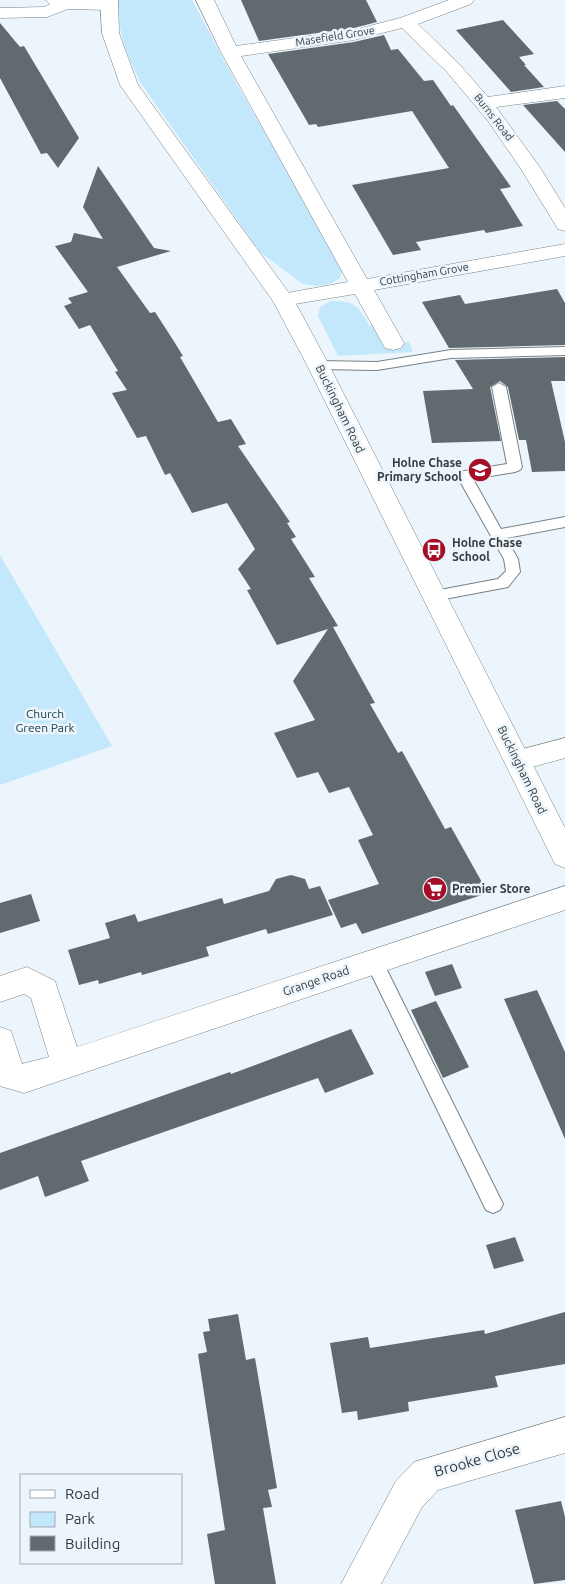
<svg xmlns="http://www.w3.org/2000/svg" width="565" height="1584" font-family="Ubuntu,sans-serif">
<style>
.green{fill:#c3e8fc}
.building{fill:#616a6e}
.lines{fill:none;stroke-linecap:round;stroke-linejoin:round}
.service-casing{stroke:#788186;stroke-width:2}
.minor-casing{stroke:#788186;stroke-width:1}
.secondary-casing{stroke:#788186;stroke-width:1}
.service{fill:#fff;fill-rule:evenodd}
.minor{fill:#fff;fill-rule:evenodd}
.secondary{fill:#fff;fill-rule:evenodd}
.labels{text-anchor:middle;stroke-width:5;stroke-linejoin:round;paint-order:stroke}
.far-street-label{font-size:11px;fill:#373b3d;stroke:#ebf5fb}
.street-label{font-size:12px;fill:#373b3d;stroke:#ebf5fb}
.poi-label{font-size:12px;font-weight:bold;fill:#373b3d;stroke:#ebf5fb;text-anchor:start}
.park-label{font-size:12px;fill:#143747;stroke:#ebf5fb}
.near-street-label{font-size:15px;fill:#373b3d;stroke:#ebf5fb}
</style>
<rect width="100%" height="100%" fill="#ebf5fb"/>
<!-- green -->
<g class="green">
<path d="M118 0H192L234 79 343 268 340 278 330 284 316 286 303 284 260 252 140 82C128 56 116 30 118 0Z"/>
<path d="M331 301C355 301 358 305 369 326L374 325 385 346 409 342 413 352 338 356 318 316 320 307Z"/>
<path d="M0 555 112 746 0 785Z"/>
</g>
<!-- building -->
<g class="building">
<path d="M241 0H366L377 22 354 28 259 41Z"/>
<path d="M503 20 534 54 519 57 526 65H524L544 87 511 92 456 30Z"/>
<path d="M0 23 20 47 24 46 79 138 58 168 47 153 41 154 0 78Z"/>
<path d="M384 35 391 50 398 49 424 81 433 80 451 106 453 105 511 187 500 189 523 226 486 233 484 230 416 242 421 250 393 255 352 185 449 168 412 111 318 127 316 124 309 125 268 54 354 42Z"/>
<path d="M557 101 565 109V152L523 105Z"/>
<path d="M98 166 154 248 171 251 117 267 150 313 155 312 175 343 183 356 180 357 218 422 231 419 246 444 238 446 290 522 287 523 296 537 291 539 315 577 309 578 338 626 333 627 375 703 370 704 398 753 402 751 445 829 451 827 488 893 362 934 356 923 341 928 328 900 379 884 358 840 373 835 349 787 329 793 318 772 297 778 274 733 315 720 293 681 328 629 277 645 247 590 251 589 238 569 255 549 227 503 192 513 170 473 165 475 146 436 137 438 112 393 127 390 115 372 118 371 90 325 79 329 64 306 72 303 68 298 88 292 55 246 71 242 74 233 103 239 83 207Z"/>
<path d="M557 289 565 303V345L449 348 422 302 460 295 465 304Z"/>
<path d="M565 357V381H551L565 442V471L532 472 526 440H519L508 387 500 381 490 387 501 441 432 443 423 391 473 389 455 360Z"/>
<path d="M291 875 305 879 309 889 320 886 333 915 268 934 266 929 206 947 209 956 142 975 141 972 99 984 98 980 79 985 68 950 110 938 105 923 135 914 138 922 222 898 224 904 269 891 276 879Z"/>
<path d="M31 894 40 921 0 933V903Z"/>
<path d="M452 964 462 988 435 996 425 972Z"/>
<path d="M537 990 565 1052V1139L504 999Z"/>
<path d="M436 1001 469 1067 443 1078 411 1010Z"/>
<path d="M351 1029 374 1074 325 1093 318 1078 81 1161 89 1181 45 1197 38 1176 0 1190V1153L230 1072 231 1074Z"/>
<path d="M515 1237 524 1261 494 1269 486 1245Z"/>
<path d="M565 1312V1364L495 1376 498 1387 408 1402 409 1411 358 1420 357 1411 342 1413 330 1343 368 1337 370 1348 484 1330 485 1334Z"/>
<path d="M238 1314 246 1360 255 1358 277 1488 268 1490 272 1507 263 1508 276 1584H215L207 1534 225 1530 198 1354 207 1352 203 1332 210 1331 208 1319Z"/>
<path d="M561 1501 565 1517V1580L534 1584 515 1510Z"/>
</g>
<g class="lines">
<!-- service casing -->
<g class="service-casing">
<g id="service">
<path d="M565 347V355L451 358 377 370 318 369 312 365 318 361 377 362 451 350Z"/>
<path d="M499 383 506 387 522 467 520 470 515 472 473 479 501 529 565 517V527L506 538 518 559 520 572 508 587 434 601 429 600 427 596 429 592 498 579 506 571 504 559 457 476 459 473 464 471 507 464 492 387Z"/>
<path d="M374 954 380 956 500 1198 503 1204 500 1210 493 1213 486 1210 365 961 368 956Z"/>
</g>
</g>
<!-- minor casing -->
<g class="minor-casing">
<g id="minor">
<path d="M46 0H109L114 1 117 5 114 9 108 10 68 9 47 17 0 18V8L44 7 50 4Z"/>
<path d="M196 0H214L236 46 354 30 400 18 449 0H474L471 4 418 24 459 64 488 97 565 86V98L496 107 541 169 565 208V231L558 229 521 169 488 121 447 72 402 28 354 40 241 56 367 279 565 244V256L374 290 404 343 401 348 393 350 385 348 355 294 283 306 276 305 272 300 276 295 348 282 221 52Z"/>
<path d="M565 738V758L518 771 508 767 504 760 508 753Z"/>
<path d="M565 886V910L24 1093 0 1086V1027L11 1031 22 1064 49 1057 31 998 24 994 0 1002V976L27 967 55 981 77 1047Z"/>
<path d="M565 1417V1453L438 1490 422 1507 381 1584H341L396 1481 414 1462Z"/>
</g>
</g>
<!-- secondary casing -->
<g class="secondary-casing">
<path id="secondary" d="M100 0H118L119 33 138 85 294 300 329 365 565 828V868L555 864 307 365 273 301 120 85 102 33Z"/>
</g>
<!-- service -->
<use href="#service" class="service"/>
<!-- minor -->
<use href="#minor" class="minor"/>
<!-- secondary -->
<use href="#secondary" class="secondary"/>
</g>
<!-- icons -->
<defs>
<g id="school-disc" transform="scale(1.25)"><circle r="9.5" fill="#a60d27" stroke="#ebf5fb"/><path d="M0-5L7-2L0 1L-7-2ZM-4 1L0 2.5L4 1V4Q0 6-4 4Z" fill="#fff"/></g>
<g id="bus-disc" transform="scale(1.25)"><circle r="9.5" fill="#a60d27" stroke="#ebf5fb"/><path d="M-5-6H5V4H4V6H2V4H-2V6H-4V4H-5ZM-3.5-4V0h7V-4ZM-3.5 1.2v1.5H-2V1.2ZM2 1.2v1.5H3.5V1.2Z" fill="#fff"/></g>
<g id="supermarket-disc" transform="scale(1.25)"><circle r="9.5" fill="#a60d27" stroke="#ebf5fb"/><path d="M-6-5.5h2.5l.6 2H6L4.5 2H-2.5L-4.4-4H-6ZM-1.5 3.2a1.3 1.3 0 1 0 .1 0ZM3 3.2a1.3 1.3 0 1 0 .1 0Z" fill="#fff"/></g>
</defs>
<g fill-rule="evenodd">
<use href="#school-disc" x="480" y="470"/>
<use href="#bus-disc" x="434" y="550"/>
<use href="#supermarket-disc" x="435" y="889"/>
</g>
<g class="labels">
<!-- far-street labels -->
<g class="far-street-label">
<text transform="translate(335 36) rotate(-9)" y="4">Masefield Grove</text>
<text transform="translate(494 117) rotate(52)" y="4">Burns Road</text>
<text transform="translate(424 274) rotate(-10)" y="4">Cottingham Grove</text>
</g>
<!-- street labels -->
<g class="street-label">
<text transform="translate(340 409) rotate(64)" y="4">Buckingham Road</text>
<text transform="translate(522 770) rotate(64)" y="4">Buckingham Road</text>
<text transform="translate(316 981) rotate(-19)" y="4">Grange Road</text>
</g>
<!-- poi labels -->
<g class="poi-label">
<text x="462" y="467" text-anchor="end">Holne Chase<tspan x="462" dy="14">Primary School</tspan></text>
<text x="452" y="547">Holne Chase<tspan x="452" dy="14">School</tspan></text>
<text x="452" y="893">Premier Store</text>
</g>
<!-- park labels -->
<g class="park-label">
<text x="45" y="718">Church<tspan x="45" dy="14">Green Park</tspan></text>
</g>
<!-- near-street labels -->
<g class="near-street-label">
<text transform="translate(477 1460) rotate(-16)" y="5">Brooke Close</text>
</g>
</g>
<!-- legend -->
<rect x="20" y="1474" width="162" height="90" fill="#ebf5fb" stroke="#a3abaf"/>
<rect x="30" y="1490" width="25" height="8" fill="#ffffff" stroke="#a3abaf"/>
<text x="65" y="1499" font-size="15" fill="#373b3d">Road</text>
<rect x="30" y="1512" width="25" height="15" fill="#c3e8fc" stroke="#a3abaf"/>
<text x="65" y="1524" font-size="15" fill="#373b3d">Park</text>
<rect x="30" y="1536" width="25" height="15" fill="#616a6e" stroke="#a3abaf"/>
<text x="65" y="1549" font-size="15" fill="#373b3d">Building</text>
</svg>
